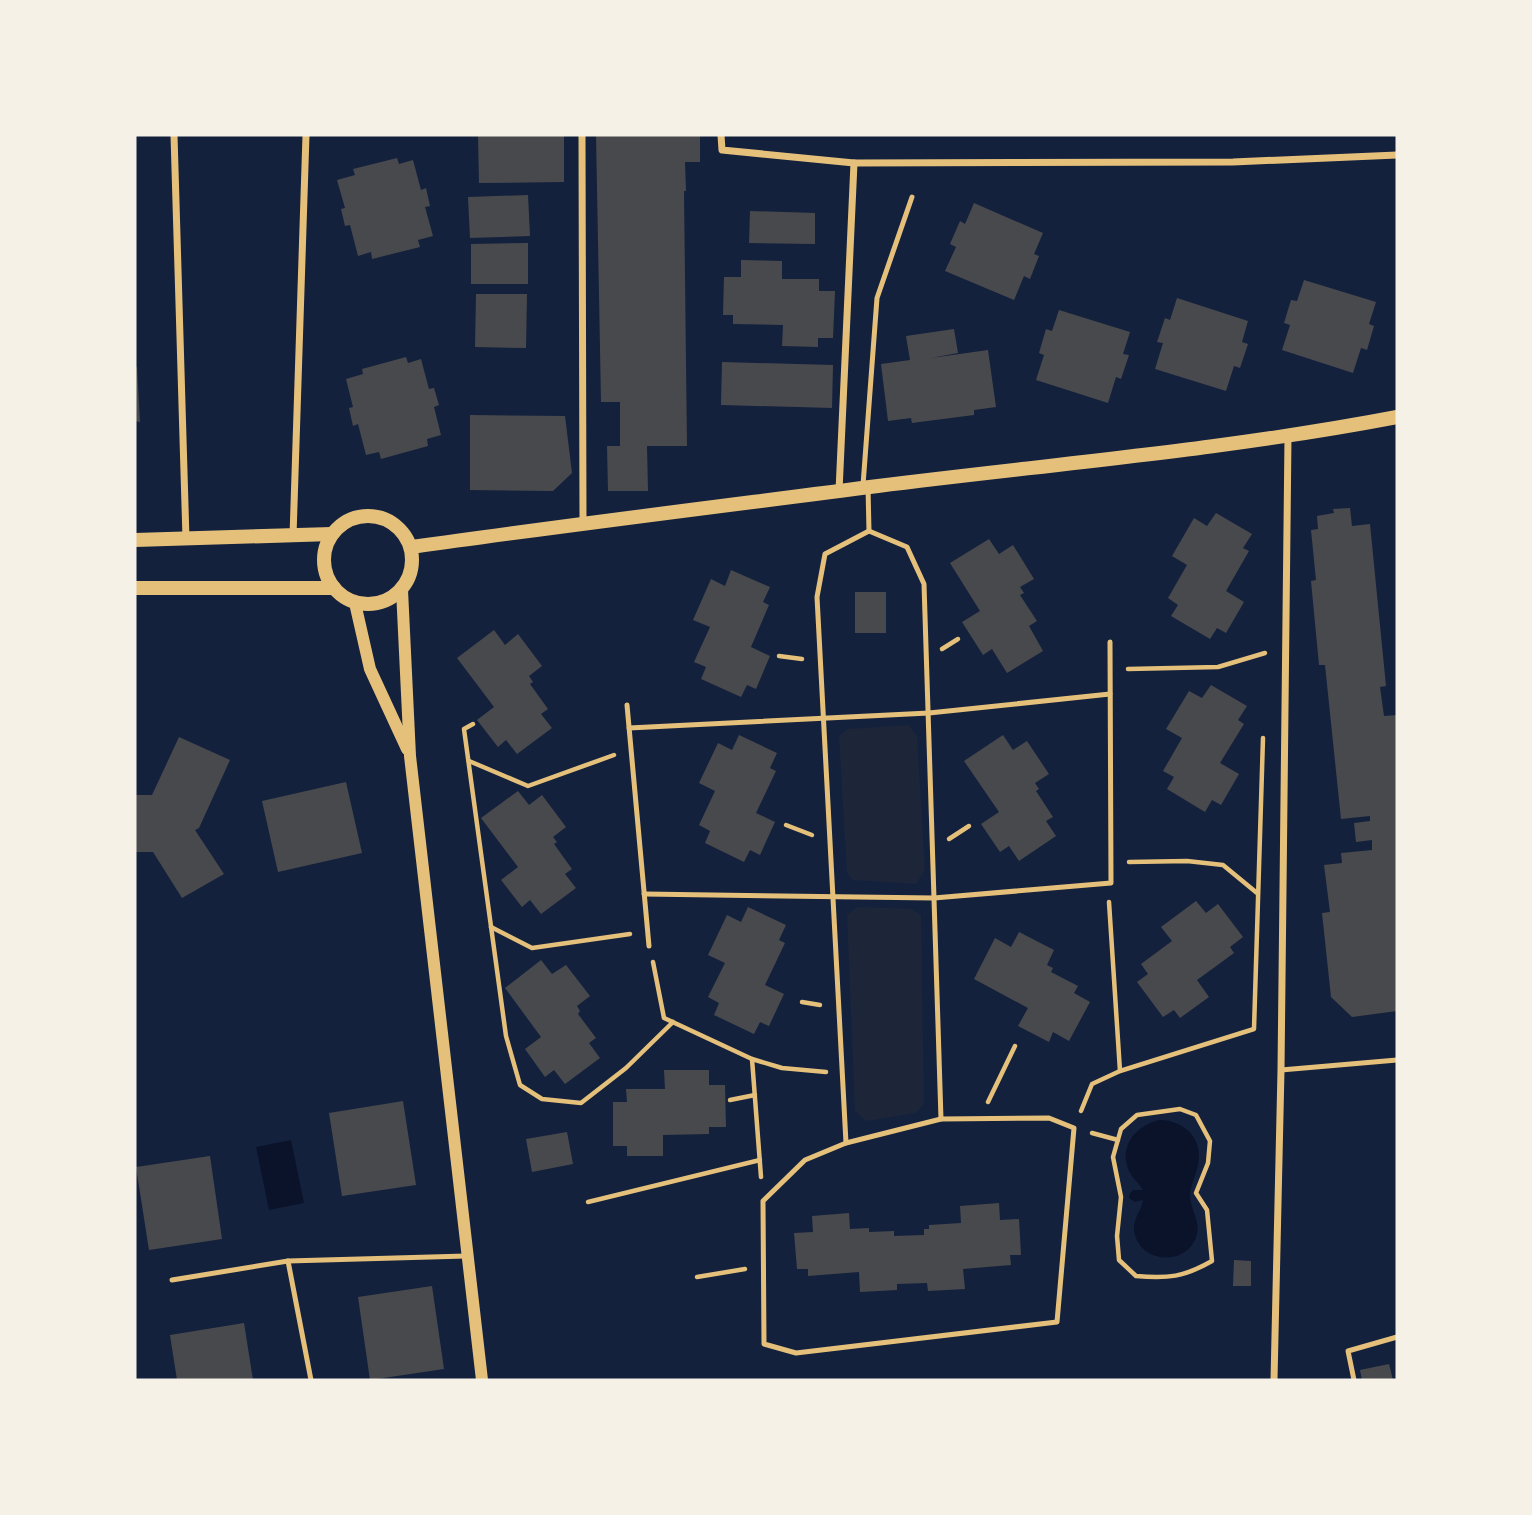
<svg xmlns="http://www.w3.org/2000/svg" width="1532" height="1515" font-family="Signika,sans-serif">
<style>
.green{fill:#1d2539}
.water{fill:#0b132b}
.building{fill:#48494c}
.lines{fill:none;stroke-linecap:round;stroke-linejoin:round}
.path{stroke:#e5c07b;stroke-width:4.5}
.service{stroke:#e5c07b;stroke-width:5}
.minor{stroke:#e5c07b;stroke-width:7}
.tertiary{stroke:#e5c07b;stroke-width:12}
.secondary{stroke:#e5c07b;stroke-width:14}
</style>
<rect width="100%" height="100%" fill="#14213d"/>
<!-- green -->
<g class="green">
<path d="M908 725 917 736 925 870 916 884 852 880 847 873 839 736 848 729Z"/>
<path d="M857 907 912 909 921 915 924 1104 916 1113 866 1121 855 1111 847 915Z"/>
</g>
<!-- water -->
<g class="water">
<path d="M1160 1120C1184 1120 1204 1139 1198 1165 1196 1176 1190 1185 1190 1196 1191 1213 1204 1225 1194 1242 1180 1266 1142 1261 1135 1235 1131 1220 1141 1212 1143 1200L1135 1202 1129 1198 1130 1193 1133 1190H1143C1139 1183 1132 1178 1129 1171 1118 1146 1136 1125 1160 1120Z"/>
<path d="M291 1140 304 1203 269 1210 256 1147Z"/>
</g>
<!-- building -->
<g class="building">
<path d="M478 135H564V182L479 183Z"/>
<path d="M596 135H700V162H685L686 191H684L687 446H647L648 491H608L607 446H620V402H601Z"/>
<path d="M397 158 399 164 413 160 421 190 426 188 430 206 425 207 433 236 418 240 420 247 372 259 371 252 358 256 350 225 345 226 341 209 345 208 337 180 355 175 353 169Z"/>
<path d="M528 195 530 236 470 238 468 197Z"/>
<path d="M974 203 1043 233 1034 254 1039 256 1030 279 1024 276 1014 300 945 271 956 247 950 244 960 221 965 224Z"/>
<path d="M750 211 815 213V244L749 243Z"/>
<path d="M528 243V284H471V244Z"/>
<path d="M741 260 782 261V279H819V291H835L833 338H818V347L782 346 783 325 733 324V315H723L724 277H741Z"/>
<path d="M1304 280 1376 302 1369 324 1374 326 1367 350 1361 348 1353 373 1282 350 1290 325 1284 323 1291 300 1297 301Z"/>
<path d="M476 294H527L526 348 475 347Z"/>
<path d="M1177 298 1248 321 1242 342 1248 344 1240 368 1234 366 1226 391 1155 369 1163 343 1157 342 1165 318 1170 320Z"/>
<path d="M1059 310 1130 332 1123 354 1129 355 1121 379 1116 377 1108 403 1036 380 1044 355 1039 353 1046 329 1052 331Z"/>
<path d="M954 329 958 353 931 358 988 350 996 407 974 410V415L912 423 911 418 888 421 881 364 910 360 906 336Z"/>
<path d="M406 357 408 363 421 359 429 389 434 388 439 405 434 407 441 435 427 439 428 446 381 459 379 452 366 455 358 424 353 426 349 408 353 407 346 379 363 374 362 369Z"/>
<path d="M722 362 833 365 832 408 721 405Z"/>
<path d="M137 367 140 422 135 421V368Z"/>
<path d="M470 415 565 416 572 473 553 491 470 490Z"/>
<path d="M1350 508 1352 526 1370 524 1386 686 1380 687 1384 716 1397 715V1011L1352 1017 1331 997 1322 913 1330 912 1324 865 1342 863 1341 853 1372 850V840L1356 842 1354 823 1370 821V816L1341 819 1325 665H1319L1311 581 1316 580 1311 530 1318 529 1317 516 1334 513 1333 509Z"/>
<path d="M1216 513 1252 534 1243 548 1249 551 1226 591 1244 602 1226 633 1217 628 1210 639 1171 616 1178 605 1168 598 1187 565 1172 556 1194 518 1207 526Z"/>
<path d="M989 539 999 554 1013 545 1034 579 1020 587 1024 593 1020 595 1037 621 1029 626 1043 651 1007 673 992 649 983 655 962 622 980 611 950 563Z"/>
<path d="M731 570 770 587 763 602 769 605 751 647 770 656 756 689 747 685 741 697 701 679 706 667 694 662 710 627 693 620 711 579 725 586Z"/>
<rect x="855" y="592" width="31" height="41"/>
<path d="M494 630 505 645 518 634 542 666 529 676 533 682 530 684 548 709 541 714 552 728 517 754 506 740 498 747 477 720 494 707 457 658Z"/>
<path d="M1211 685 1247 706 1238 720 1244 724 1220 763 1239 774 1221 805 1212 800 1205 812 1167 789 1174 777 1163 771 1182 738 1166 729 1189 691 1202 698Z"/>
<path d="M739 735 777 753 770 768 776 771 756 813 775 822 760 855 750 850 744 862 705 843 710 831 699 825 715 791 699 783 718 743 732 750Z"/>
<path d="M1003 735 1013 750 1027 741 1049 774 1035 783 1039 789 1036 791 1053 817 1046 821 1056 836 1019 861 1009 846 1000 852 981 824 999 812 964 761Z"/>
<path d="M179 737 230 760 199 828 195 830 224 874 182 898 153 852H135V795H152Z"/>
<path d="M346 782 362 853 278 872 262 801Z"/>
<path d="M518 791 529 805 542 795 566 827 553 837 557 842 554 844 572 869 565 874 576 888 541 914 530 900 522 907 501 880 518 867 481 818Z"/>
<path d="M1196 901 1206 913 1218 904 1243 937 1230 947 1234 953 1197 980 1209 997 1180 1018 1174 1010 1163 1017 1137 982 1148 974 1141 964 1172 941 1161 927Z"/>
<path d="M748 907 786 925 779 940 785 943 765 985 784 994 769 1026 760 1022 754 1034 714 1015 719 1003 708 997 725 963 708 955 727 915 741 922Z"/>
<path d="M1019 932 1054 950 1047 965 1053 968 1051 972 1078 986 1074 993 1090 1002 1069 1041 1053 1032 1049 1042 1018 1026 1028 1008 974 979 995 938 1011 947Z"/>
<path d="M541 960 552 974 566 965 590 996 577 1006 580 1011 578 1014 596 1038 589 1043 600 1058 565 1084 554 1070 545 1077 525 1049 541 1037 505 988Z"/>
<path d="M664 1070H709V1085H725L726 1127H709V1134L663 1135V1156H627V1146H613V1102H627L626 1089H665Z"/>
<path d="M403 1101 416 1185 342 1196 329 1113Z"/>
<path d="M567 1132 573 1164 532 1172 526 1139Z"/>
<path d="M210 1156 222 1239 149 1250 136 1167Z"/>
<path d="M999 1203 1000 1220 1019 1219 1021 1255H1010L1011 1265 963 1269 965 1289 928 1291 927 1283 897 1284V1290L860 1292 859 1272 808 1276V1269H797L794 1233 813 1232 812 1216 849 1213 850 1229 869 1228V1232L894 1231V1236L924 1235V1229H929V1225L961 1223 960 1206Z"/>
<path d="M1234 1260 1251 1261V1286H1233Z"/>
<path d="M432 1286 444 1369 370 1380 358 1297Z"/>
<path d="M244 1323 253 1380H177L170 1335Z"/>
<path d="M1389 1364 1393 1380H1362L1360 1370Z"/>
</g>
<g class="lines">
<!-- path -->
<g class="path">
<path d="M942 649 958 639"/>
<path d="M779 656 802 659"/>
<path d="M1128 669 1218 667 1265 653"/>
<path d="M473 724 464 729 506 1036 520 1085 542 1099 581 1103 626 1068 673 1022"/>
<path d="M469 761 528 786 614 755"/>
<path d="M786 825 812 835"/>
<path d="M949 839 969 826"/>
<path d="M1129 862 1187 861 1223 865 1257 893"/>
<path d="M1109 902 1120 1071"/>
<path d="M491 927 532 948 630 934"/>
<path d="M653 962 664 1018 752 1059 782 1068 826 1072"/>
<path d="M802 1002 820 1005"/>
<path d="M752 1059 761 1177"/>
<path d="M730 1100 755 1095"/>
<path d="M988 1102 1015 1046"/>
<path d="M1180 1109 1196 1115 1210 1141 1208 1163 1196 1193 1207 1210 1212 1261C1184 1277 1168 1279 1136 1276L1119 1260 1117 1236 1121 1197 1113 1157 1121 1129 1137 1115Z"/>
<path d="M1081 1111 1092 1084 1120 1071 1254 1029 1263 738"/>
<path d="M1092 1133 1118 1140"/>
<path d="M588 1202 760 1160"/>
<path d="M697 1277 745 1269"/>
</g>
<!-- service -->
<g class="service">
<path d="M863 485 877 298 912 197"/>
<path d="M868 487 869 531"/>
<path d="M627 705 649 946"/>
<path d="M629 728 929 713 1110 694"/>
<path d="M644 894 934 898 1111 883 1110 642"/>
<path d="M1281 1070 1397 1060"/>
<path d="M1049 1118 1074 1128 1057 1322 796 1353 764 1344 763 1201 805 1160 846 1143 941 1119Z"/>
<path d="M846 1143 817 597 825 554 869 531 907 547 924 584 941 1119"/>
<path d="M288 1261 311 1380"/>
<path d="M172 1280 288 1261 466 1256"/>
<path d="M1354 1380 1348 1351 1397 1337"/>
</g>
<!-- minor -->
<g class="minor">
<path d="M174 135 186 539"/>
<path d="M582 135 583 523"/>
<path d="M721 135 722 150 854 163 1233 162 1397 155"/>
<path d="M839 491 854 163"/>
<path d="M293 536 306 135"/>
<path d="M1274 1380 1281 1070 1288 437"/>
</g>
<!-- tertiary -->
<g class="tertiary">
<path d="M402 590 410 756 482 1380"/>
<path d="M355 603 370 669 407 749"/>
</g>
<!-- secondary -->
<g class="secondary">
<circle cx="368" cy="560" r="44"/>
<path d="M135 540 332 534"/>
<path d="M412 547C567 525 723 506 878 486 1053 464 1224 450 1397 417"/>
<path d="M135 588H334"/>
</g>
</g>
<!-- border -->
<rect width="1532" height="1515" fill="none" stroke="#f6f1e7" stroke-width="273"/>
</svg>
